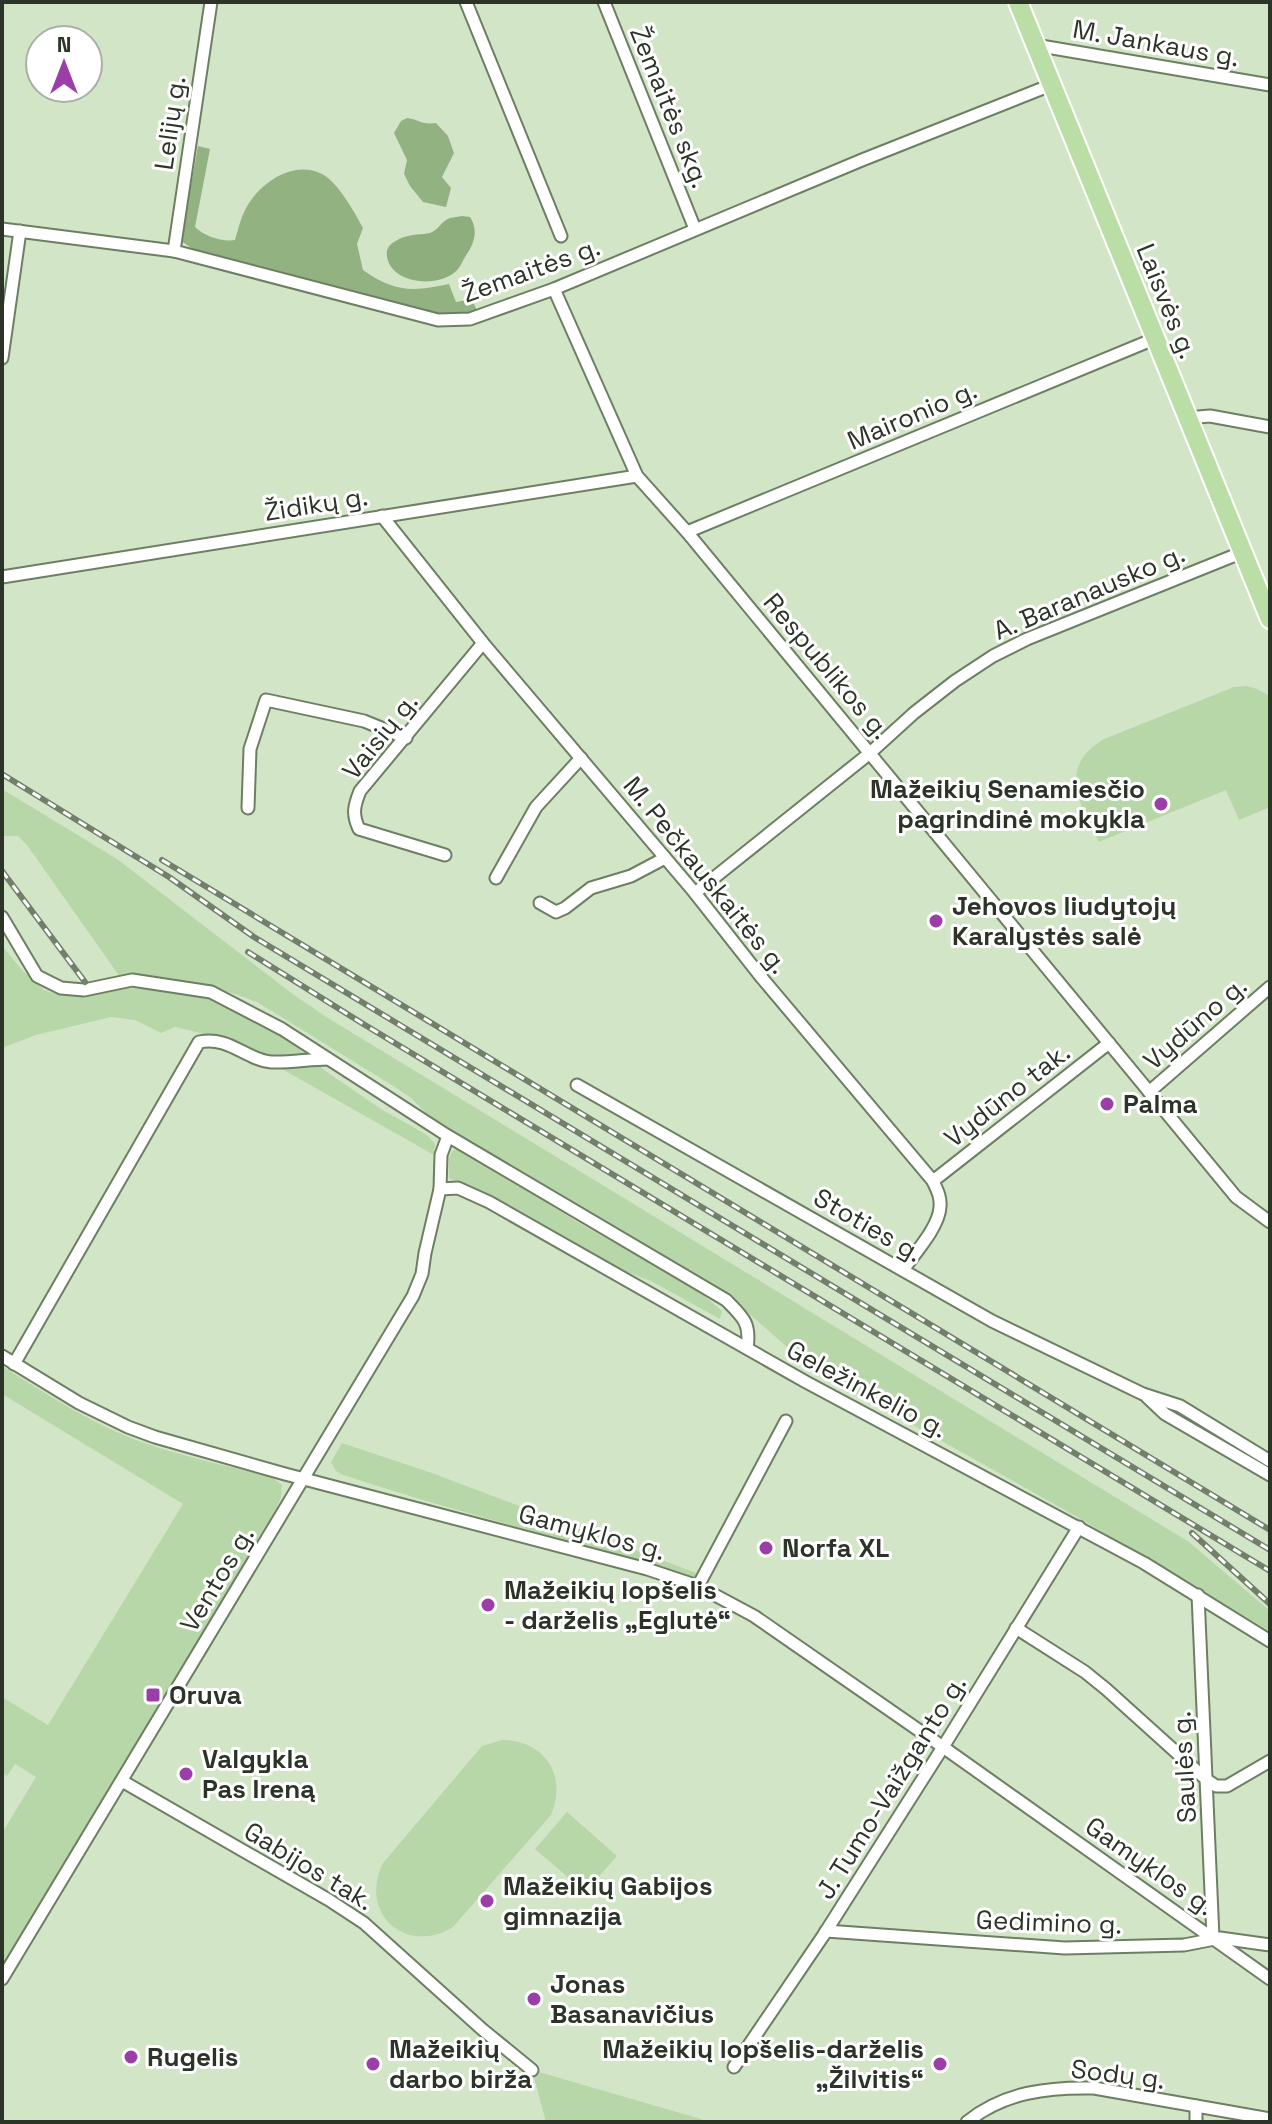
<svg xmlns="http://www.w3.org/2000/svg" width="1272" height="2124" font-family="'Space Grotesk',sans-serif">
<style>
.green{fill:#b8d7a8}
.forest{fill:#92b281}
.water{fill:#8fae7e}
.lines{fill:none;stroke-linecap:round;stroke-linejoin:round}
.minor-casing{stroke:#6d7f63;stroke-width:15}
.primary-casing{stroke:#fff;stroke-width:22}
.minor{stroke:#fff;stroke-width:11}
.primary{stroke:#badea5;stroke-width:18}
.rail-casing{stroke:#727f6b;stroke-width:6}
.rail{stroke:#fff;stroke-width:3;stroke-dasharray:9;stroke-linecap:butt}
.poi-dot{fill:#9c3ea8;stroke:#fff;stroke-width:3}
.labels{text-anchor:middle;stroke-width:6;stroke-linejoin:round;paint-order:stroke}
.street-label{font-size:26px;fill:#2c3428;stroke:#fff}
.poi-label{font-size:26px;font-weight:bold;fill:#2c3428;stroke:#fff;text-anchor:start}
</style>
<rect width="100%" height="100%" fill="#d2e6c7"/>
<!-- green -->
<g class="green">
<path d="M1247 686 1257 689 1270 696V807L1239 820 1226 790 1099 842C1080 804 1056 768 1104 739L1234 687Z"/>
<path d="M2 789 117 859 294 995 328 1018 1189 1542 1270 1611V1633L1079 1518 811 1368 730 1297 503 1163 426 1113 411 1098 395 1087 257 1002 238 995 197 983 170 979 120 977 27 845 18 836H2Z"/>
<path d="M2 946 23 971 44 990 59 995H81L125 988 176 990 202 995 228 1006 291 1043 327 1072 381 1109 427 1135 435 1144 434 1155 282 1069 269 1055 213 1036 175 1027 161 1033 135 1020 111 1017 36 1035 2 1048Z"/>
<path d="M457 1149 463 1150 579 1223 695 1288 722 1311 720 1319 651 1281 613 1267 495 1200 449 1178V1158L452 1151Z"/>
<path d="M2 1366C40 1390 78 1415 119 1433 167 1454 221 1464 272 1477L282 1485 281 1497 276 1509 2 1967V1833L36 1777 15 1764 7 1776 2 1772V1697L48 1725 183 1504 2 1394Z"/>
<path d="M342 1443 432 1473 699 1574 693 1579C577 1542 459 1513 343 1475L336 1471 331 1462Z"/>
<path d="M502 1740C544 1740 568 1775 551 1815L453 1927C406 1956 358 1914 383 1863L482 1746Z"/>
<path d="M567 1812 617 1856 585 1892 535 1849Z"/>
<path d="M532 2070 701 2119 708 2122H546Z"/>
</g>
<!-- forest -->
<g class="forest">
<path d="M407 118C421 120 420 125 436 123L448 136 454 153 442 177 451 188 446 207 423 202 410 186 404 174 407 160 394 133 401 121Z"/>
<path d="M198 146 210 149 195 227C204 236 222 242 235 240 238 230 240 220 245 210 258 184 293 159 322 174 338 182 355 213 363 228L357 244 363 270C394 292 412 292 449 284L456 302 472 299 477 311 458 315 433 313 193 249 181 241Z"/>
</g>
<!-- water -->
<path class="water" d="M462 216 470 217C479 231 474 244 465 257 462 262 460 268 455 272 437 288 392 284 387 257 386 250 388 246 394 242 405 234 418 235 430 233 439 230 441 221 450 218 454 217 458 217 462 216Z"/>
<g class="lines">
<!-- minor casing -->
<g class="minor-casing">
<g id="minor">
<path d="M466 2 561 236"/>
<path d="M604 2 695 229"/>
<path d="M1035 45 1270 85"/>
<path d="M2 229 174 251 438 320 470 319 554 289 862 160 1051 85"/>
<path d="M174 251 211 2"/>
<path d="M554 289 637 476 687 532 1236 1197 1270 1222"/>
<path d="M2 358 20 231"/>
<path d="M1186 418 1210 416 1270 427"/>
<path d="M382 516 483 643 695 893 762 978 933 1181C937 1190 941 1197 940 1207 939 1227 915 1253 903 1270"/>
<path d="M687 532 1154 339"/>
<path d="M2 577 637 476"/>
<path d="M248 808 250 749 266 700 364 721 406 738"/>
<path d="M445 855 359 829C352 814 354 806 360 791L483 643"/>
<path d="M496 878 536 807 581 758"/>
<path d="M695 893 870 753 914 713 955 681 993 656 1027 639 1243 552"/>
<path d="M540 903 556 912 565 908 591 888 631 876 665 858"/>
<path d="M2 917 37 976 61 988 84 990 132 980 211 992 282 1029 448 1136 441 1155 440 1189 425 1253 422 1274 413 1296 2 1979"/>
<path d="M577 1085 992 1321 1143 1394 1180 1406 1270 1461"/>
<path d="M1149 1092 1270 987"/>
<path d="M448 1136 726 1300C743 1317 751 1323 747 1348"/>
<path d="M933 1181 1109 1043"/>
<path d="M440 1189 458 1188 489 1202 806 1382 1144 1563 1270 1641"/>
<path d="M2 1356 79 1403 128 1427 155 1437 285 1474 647 1569 698 1586 754 1616 943 1747 1270 1979"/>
<path d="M14 1364 199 1042C230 1036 244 1059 271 1062 289 1063 310 1059 328 1059"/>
<path d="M1147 1397 1165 1414 1270 1475"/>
<path d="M698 1586 786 1421"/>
<path d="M1198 1595 1213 1938"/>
<path d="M1016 1628 1085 1672 1106 1689 1207 1780 1216 1786H1227L1270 1761"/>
<path d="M122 1781 329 1900 364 1923 483 2030 532 2070"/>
<path d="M826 1931 1065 1948 1184 1945 1220 1938 1270 1945"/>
<path d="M734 2067 823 1936 943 1747 1079 1527"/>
<path d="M967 2122C1004 2092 1048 2087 1094 2088L1270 2119"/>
<path d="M1196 2122V2106"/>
</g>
</g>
<!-- primary casing -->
<g class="primary-casing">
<path id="primary" d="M1018 2 1270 619"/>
</g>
<!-- minor -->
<use href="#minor" class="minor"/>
<!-- primary -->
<use href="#primary" class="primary"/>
<!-- rail casing -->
<g class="rail-casing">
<g id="rail">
<path d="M2 774 169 877 254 937 1270 1550"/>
<path d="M162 860 1270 1530"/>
<path d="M2 871 85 982"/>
<path d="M248 952 365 1025 1270 1571"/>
<path d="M1192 1533 1270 1604"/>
</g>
</g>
<!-- rail -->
<use href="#rail" class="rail"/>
</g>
<!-- markers -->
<g class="poi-dot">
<circle cx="1161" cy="804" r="8"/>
<circle cx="936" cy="921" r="8"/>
<circle cx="1107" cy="1104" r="8"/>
<circle cx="766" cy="1548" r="8"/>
<circle cx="488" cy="1605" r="8"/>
<rect x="145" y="1687" width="16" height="16" rx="4"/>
<circle cx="186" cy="1774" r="8"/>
<circle cx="487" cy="1901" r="8"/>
<circle cx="534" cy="1999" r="8"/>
<circle cx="131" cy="2057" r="8"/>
<circle cx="373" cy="2064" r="8"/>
<circle cx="940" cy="2064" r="8"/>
</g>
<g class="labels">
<!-- street labels -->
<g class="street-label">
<text transform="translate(1156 43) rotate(10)" y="9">M. Jankaus g.</text>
<text transform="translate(670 107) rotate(68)" y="9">Žemaitės skg.</text>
<text transform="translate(170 123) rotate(-82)" y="9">Lelijų g.</text>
<text transform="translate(531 270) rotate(-20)" y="9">Žemaitės g.</text>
<text transform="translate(1167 301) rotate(68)" y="9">Laisvės g.</text>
<text transform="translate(912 415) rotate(-23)" y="9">Maironio g.</text>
<text transform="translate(316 504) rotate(-9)" y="9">Židikų g.</text>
<text transform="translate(1089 592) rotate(-23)" y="9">A. Baranausko g.</text>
<text transform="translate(827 666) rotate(50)" y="9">Respublikos g.</text>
<text transform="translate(380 736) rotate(-51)" y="9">Vaisių g.</text>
<text transform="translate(706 875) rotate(51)" y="9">M. Pečkauskaitės g.</text>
<text transform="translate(1195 1023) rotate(-41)" y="9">Vydūno g.</text>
<text transform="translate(1007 1095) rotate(-38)" y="9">Vydūno tak.</text>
<text transform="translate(868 1225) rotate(30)" y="9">Stoties g.</text>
<text transform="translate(867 1389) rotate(28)" y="9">Geležinkelio g.</text>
<text transform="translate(592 1532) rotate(15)" y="9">Gamyklos g.</text>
<text transform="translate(217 1579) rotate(-59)" y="9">Ventos g.</text>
<text transform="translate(1184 1767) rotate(-93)" y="9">Saulės g.</text>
<text transform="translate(891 1787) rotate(-58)" y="9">J. Tumo-Vaižganto g.</text>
<text transform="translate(309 1866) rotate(31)" y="9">Gabijos tak.</text>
<text transform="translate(1150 1866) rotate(35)" y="9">Gamyklos g.</text>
<text transform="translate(1049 1922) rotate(2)" y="9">Gedimino g.</text>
<text transform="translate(1118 2074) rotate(7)" y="9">Sodų g.</text>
</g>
<!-- poi labels -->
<g class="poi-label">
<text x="1145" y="798" text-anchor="end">Mažeikių Senamiesčio<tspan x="1145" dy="30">pagrindinė mokykla</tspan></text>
<text x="952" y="915">Jehovos liudytojų<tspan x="952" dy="30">Karalystės salė</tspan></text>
<text x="1123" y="1113">Palma</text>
<text x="782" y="1557">Norfa XL</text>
<text x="504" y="1599">Mažeikių lopšelis<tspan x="504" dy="30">- darželis „Eglutė“</tspan></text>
<text x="169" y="1704">Oruva</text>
<text x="202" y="1768">Valgykla<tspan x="202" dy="30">Pas Ireną</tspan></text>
<text x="503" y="1895">Mažeikių Gabijos<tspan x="503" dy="30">gimnazija</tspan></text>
<text x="550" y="1993">Jonas<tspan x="550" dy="30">Basanavičius</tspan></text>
<text x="389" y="2058">Mažeikių<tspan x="389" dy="30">darbo birža</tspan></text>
<text x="924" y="2058" text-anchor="end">Mažeikių lopšelis-darželis<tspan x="924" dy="30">„Žilvitis“</tspan></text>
<text x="147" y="2066">Rugelis</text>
</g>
</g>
<!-- border -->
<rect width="1272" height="2124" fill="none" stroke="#2c3428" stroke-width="8"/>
<!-- north arrow -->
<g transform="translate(64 64)"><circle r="38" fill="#ffffff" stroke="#abaea9" stroke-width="2"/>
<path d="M0-6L14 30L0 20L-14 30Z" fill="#9c3ea8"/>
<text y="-12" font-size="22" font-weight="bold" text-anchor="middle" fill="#2c3428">N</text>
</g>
</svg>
